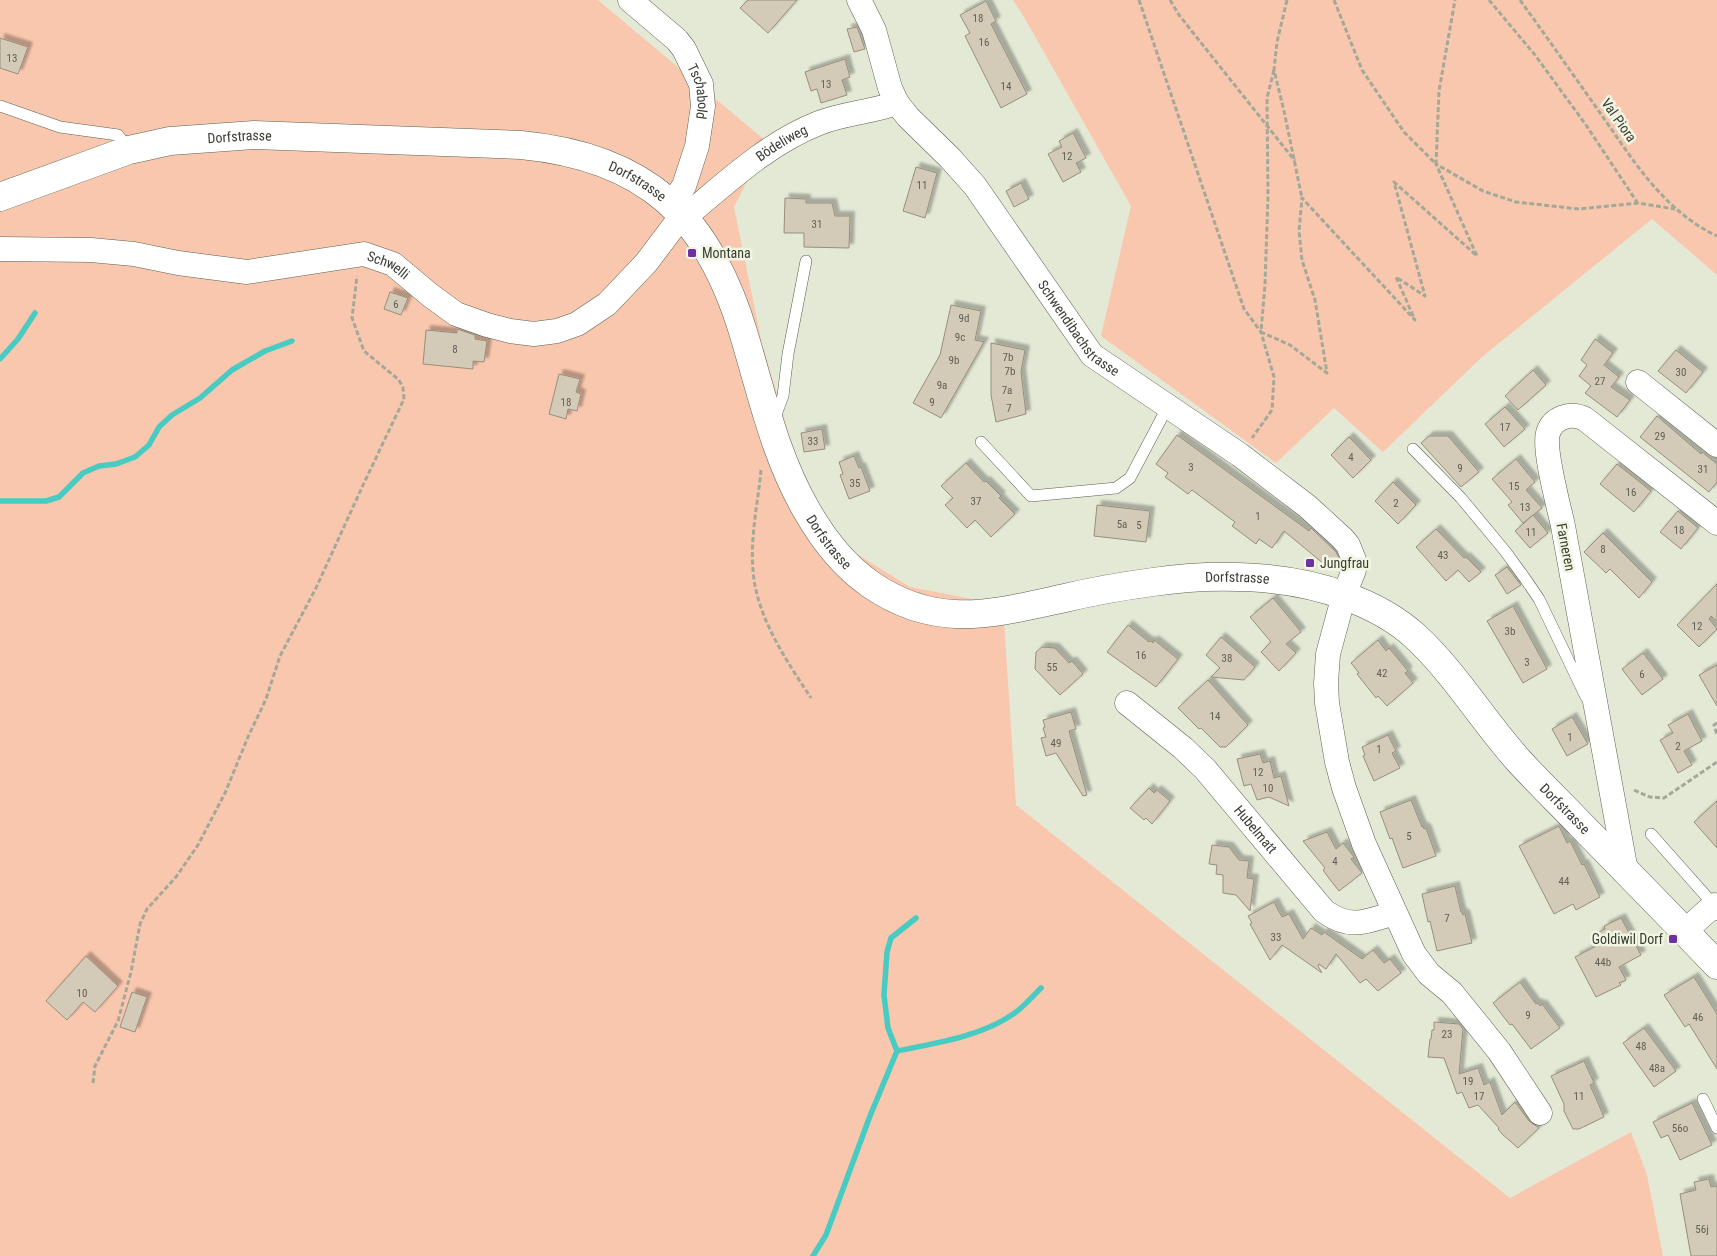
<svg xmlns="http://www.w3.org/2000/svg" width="1717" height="1256" font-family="'Roboto Condensed',sans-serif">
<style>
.green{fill:#f9c7ad}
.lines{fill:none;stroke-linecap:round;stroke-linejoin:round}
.stream{stroke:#48cbc3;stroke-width:5.5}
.building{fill:#d3cab7;stroke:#978e7d;filter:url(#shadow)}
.lane-casing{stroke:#5b604f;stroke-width:12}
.street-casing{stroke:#5b604f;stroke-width:25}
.secondary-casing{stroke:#5b604f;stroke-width:29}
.path{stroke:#a4a899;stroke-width:3;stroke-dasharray:5 2.5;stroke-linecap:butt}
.lane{stroke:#fff;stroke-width:11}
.street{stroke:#fff;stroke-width:24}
.secondary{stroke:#fff;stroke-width:28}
.poi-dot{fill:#6f30a5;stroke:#f1f6e3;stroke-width:2}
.labels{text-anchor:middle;stroke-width:5;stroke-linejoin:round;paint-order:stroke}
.number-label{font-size:11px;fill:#616056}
.street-label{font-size:14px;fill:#3b3d35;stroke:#f1f6e3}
.poi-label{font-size:14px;fill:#3b3d35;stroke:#f1f6e3;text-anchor:start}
</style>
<defs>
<filter id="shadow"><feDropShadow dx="4.5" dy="-4.5" stdDeviation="1" flood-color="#0004"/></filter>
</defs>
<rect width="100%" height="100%" fill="#e4e9d6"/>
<!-- green -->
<g class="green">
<path d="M0 0H598L767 142 734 207 762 344 803 481 844 546 910 587 1003 605 1016 805 1510 1198 1631 1132 1647 1175 1663 1256H0Z"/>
<path d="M1013 0H1717V275L1652 219 1482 357 1383 452 1334 408 1276 463 1101 336 1131 206 1024 17Z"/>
</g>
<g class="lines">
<!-- stream -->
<g class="stream">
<path d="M0 359 18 339 35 313"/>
<path d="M0 501H46L59 497 83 473 99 466 116 464 135 457 149 445 159 427 172 415 200 398 232 370 265 351 292 341"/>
<path d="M897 1051C936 1043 984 1036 1016 1012 1025 1005 1033 996 1041 988"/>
<path d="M813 1256 826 1235 870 1116 897 1051 888 1028 884 995 887 952 891 938 916 918"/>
</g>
</g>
<!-- building -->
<g class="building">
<path d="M748 0H797L768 33 740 8Z"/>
<path d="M986 1 996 21 991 24 1027 94 1001 108 965 36 970 33 960 15Z"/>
<path d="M857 27 865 49 854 52 847 29Z"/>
<path d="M0 38 28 47 18 74 0 68Z"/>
<path d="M845 59 850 77 842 80 847 95 821 103 817 89 811 91 805 72Z"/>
<path d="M1073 133 1086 158 1076 163 1081 172 1063 182 1048 154 1062 147 1059 141Z"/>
<path d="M916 167 937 173 925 218 903 211Z"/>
<path d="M1021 183 1029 199 1014 207 1006 191Z"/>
<path d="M785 198 806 199V203H832L835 216H850L849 248 804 247V233H784Z"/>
<path d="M390 292 408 298 401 315 384 309Z"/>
<path d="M951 305 981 311 975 340 984 342 941 418 913 403 940 355Z"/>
<path d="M457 329 475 335V339L487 341 484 362 473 361V369L423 364 426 330 457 333Z"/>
<path d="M1595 339 1613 353 1604 365 1619 377 1611 387 1630 400 1617 417 1585 393 1591 386 1579 376 1587 365 1581 360Z"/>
<path d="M991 343 1025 350 1021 372 1026 414 996 422 991 395Z"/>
<path d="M1676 350 1703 372 1686 393 1658 371Z"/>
<path d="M1533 370 1546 385 1518 410 1505 396Z"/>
<path d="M559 374 580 379 576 392 581 394 577 411 568 409 566 419 549 414Z"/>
<path d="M1505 407 1525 429 1504 447 1485 424Z"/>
<path d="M1657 416 1701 454 1702 452 1717 464V482L1709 492 1640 437Z"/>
<path d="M822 429 825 449 804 452 801 433Z"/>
<path d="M1177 435 1309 531 1311 528 1336 552 1339 558 1330 569 1284 531 1272 548 1259 539 1256 544 1232 526 1235 522 1192 490 1188 494 1165 477 1168 473 1156 464Z"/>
<path d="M1429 436H1448L1479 472 1461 487 1421 443Z"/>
<path d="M1349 437 1371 460 1353 478 1331 455Z"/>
<path d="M854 456 859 468 861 467 870 491 849 499 840 475 843 474 839 462Z"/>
<path d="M1516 459 1535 482 1526 490 1542 508 1523 523 1508 505 1512 502 1492 479Z"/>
<path d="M966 463 984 482 986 481 1001 496 999 498 1015 514 991 537 975 520 967 528 945 505 953 498 941 486Z"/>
<path d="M1617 464 1651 491 1634 512 1600 484Z"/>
<path d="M1393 482 1416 505 1398 524 1375 501Z"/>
<path d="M1097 505 1150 511 1146 542 1094 536Z"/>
<path d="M1678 511 1698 528 1681 549 1660 532Z"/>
<path d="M1533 515 1548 533 1530 548 1515 531Z"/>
<path d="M1436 529 1464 558 1466 557 1481 572 1469 582 1458 570 1446 581 1416 547Z"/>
<path d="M1603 533 1652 582 1639 598 1610 569 1606 573 1584 552Z"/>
<path d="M1507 567 1521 585 1507 594 1495 575Z"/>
<path d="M1717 584V621L1711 616 1709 619 1717 629 1699 647 1677 625Z"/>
<path d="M1273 598 1301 632 1286 644 1296 653 1279 671 1261 652 1271 642 1250 617Z"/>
<path d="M1513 606 1547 669 1523 683 1487 621Z"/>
<path d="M1128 625 1149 642 1151 641 1153 643 1154 640 1178 659 1156 687 1107 652Z"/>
<path d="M1221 637 1255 667 1244 680 1211 677 1220 668 1206 655Z"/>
<path d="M1378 640 1386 651 1389 648 1408 671 1405 673 1413 683 1387 706 1378 696 1376 698 1357 674 1359 673 1351 663Z"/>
<path d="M1042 647 1055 648 1069 663 1072 661 1083 674 1060 695 1035 669 1036 652Z"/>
<path d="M1643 653 1663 679 1642 695 1622 669Z"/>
<path d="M1717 665V706L1699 675Z"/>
<path d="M1208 680 1248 725 1226 747H1220L1201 728 1199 729 1178 708Z"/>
<path d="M1071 712 1076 729 1069 731 1087 795 1083 796 1056 753 1046 756 1041 738 1046 737 1043 728 1045 727 1043 720Z"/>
<path d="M1688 714 1702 741 1684 751 1692 765 1678 773 1660 740 1673 733 1668 725Z"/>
<path d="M1572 717 1588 744 1567 756 1552 729Z"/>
<path d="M1388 735 1396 751 1392 753 1400 768 1374 781 1363 756 1365 755 1362 747Z"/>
<path d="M1260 754 1263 763 1270 761 1274 778 1281 776 1289 806 1269 797 1257 800 1251 784 1244 786 1237 759Z"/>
<path d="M1149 788 1154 793 1157 790 1170 801 1152 824 1146 818 1144 820 1130 808Z"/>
<path d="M1411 800 1422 827 1423 826 1424 829 1426 828 1436 856 1403 868 1392 838 1390 839 1380 812Z"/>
<path d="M1717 801V848L1694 822Z"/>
<path d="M1559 826 1567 843 1570 841 1582 865 1584 864 1600 897 1576 910 1573 904 1554 914 1519 846Z"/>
<path d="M1327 832 1336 849 1343 843 1354 857 1351 859 1362 873 1339 891 1328 877 1323 870 1325 868 1303 841Z"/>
<path d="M1212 845 1229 847 1239 860 1249 861 1247 878 1254 879 1250 911 1236 895 1223 893V875L1216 874 1217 865 1209 864Z"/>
<path d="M1455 886 1461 912H1462L1463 915 1465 914 1472 943 1437 951 1430 921 1428 922 1422 894Z"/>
<path d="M1274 902 1282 917 1289 914 1303 939 1311 928 1322 935 1324 932 1362 959 1373 950 1384 963 1390 959 1401 973 1378 991 1366 979 1360 983 1336 954 1326 969 1319 964 1318 966 1322 973 1282 945 1270 960 1250 924 1252 923 1248 916Z"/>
<path d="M1621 918 1641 955 1619 967 1626 980 1619 983 1621 985 1596 997 1575 957 1602 943 1597 933 1605 929 1604 926Z"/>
<path d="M86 956 118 986 95 1012 83 1002 67 1020 46 1001Z"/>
<path d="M1694 977 1717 1014V1069L1689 1024 1685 1027 1664 995Z"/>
<path d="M1520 982 1536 1004 1538 1003 1540 1006 1542 1004 1560 1028 1531 1049 1512 1024 1510 1025 1493 1003Z"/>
<path d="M132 992 147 997 135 1032 120 1027Z"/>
<path d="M1434 1022 1459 1024 1463 1029 1459 1074 1478 1068 1484 1085 1490 1082 1502 1115 1515 1102 1529 1121 1539 1128 1518 1148 1502 1134 1498 1129 1499 1128 1478 1105 1469 1108 1462 1092 1457 1094 1444 1058 1428 1057 1430 1039H1431L1432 1030H1434Z"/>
<path d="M1644 1028 1676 1071 1654 1087 1623 1043Z"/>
<path d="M1584 1061 1594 1083 1590 1085 1604 1117 1579 1129H1573L1564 1111V1104L1551 1076Z"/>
<path d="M1692 1103 1712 1145 1680 1160 1668 1135 1661 1138 1653 1122Z"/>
<path d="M1709 1179 1711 1187 1717 1186V1256H1691L1680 1194 1696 1190 1694 1182Z"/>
</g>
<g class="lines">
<!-- lane casing -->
<g class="lane-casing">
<g id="lane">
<path d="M0 106 60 127 118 135 129 150"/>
<path d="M774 420 783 396 788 354 806 261"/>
<path d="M981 442 1031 496 1116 488 1130 478 1168 406"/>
<path d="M1413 449 1461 498 1505 551 1524 577 1539 599 1586 697"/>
<path d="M1651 834 1714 905"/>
<path d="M1703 1099 1717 1128"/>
</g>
</g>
<!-- street casing -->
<g class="street-casing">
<g id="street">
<path id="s1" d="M630 0 677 40 684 49 701 84 703 106 697 146 684 186 672 203"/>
<path id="s2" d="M859 0 874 30 890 88 897 103 908 117 950 158 975 186 1092 355 1240 455 1307 506 1342 538 1348 545 1354 560V570L1344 595 1328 654 1326 683 1327 703 1337 762 1344 788 1364 844 1414 954 1429 974 1452 993 1499 1051 1540 1113"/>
<path id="s3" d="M685 217C727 182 768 143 819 123 844 113 872 112 897 103"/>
<path id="s4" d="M0 249 91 250 134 254 178 263 247 272 364 254 393 264 430 295 456 314 487 325 510 331 534 334 557 331 577 324 607 304 646 263 683 214"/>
<path d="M1638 382 1717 445"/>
<path id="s5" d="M1127 703 1183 748 1205 769 1324 911C1350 930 1366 922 1394 913"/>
<path d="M1626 871C1605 756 1584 641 1563 526 1559 507 1543 449 1548 433 1553 417 1571 412 1585 419L1717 523"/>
<path d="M1685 931 1714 905 1717 908"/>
</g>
</g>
<!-- secondary casing -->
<g class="secondary-casing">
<g id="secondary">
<path id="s6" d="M0 197 129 150 170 141 254 135 521 145C647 157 709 217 744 335 762 395 775 456 807 511 823 539 843 565 870 584 936 630 992 614 1065 598 1094 591 1123 586 1153 582 1213 573 1287 574 1345 596 1370 605 1395 618 1415 636 1455 673 1483 721 1519 761 1539 783 1561 804 1581 825 1627 872 1672 918 1717 965"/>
</g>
</g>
<!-- path -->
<g class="path">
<path d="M1139 0 1244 309 1261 332 1274 377 1272 410 1252 438"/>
<path d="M1170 0 1179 15 1295 161"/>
<path d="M1287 0 1277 42 1274 70 1284 111 1302 198"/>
<path d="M1334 0 1362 70 1404 132 1436 164 1439 91 1455 0"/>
<path d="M1489 0 1535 55 1586 125 1637 202"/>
<path d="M1520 0C1546 36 1572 73 1598 110 1632 158 1662 210 1717 236"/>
<path d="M1274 70 1267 98 1268 196 1265 284 1261 332 1290 345 1327 373 1315 300 1302 260 1299 231 1302 198 1415 320 1396 277 1425 296 1394 182 1477 256 1436 164 1483 191 1516 202 1579 209 1638 203 1675 209"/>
<path d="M761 470C758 503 750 537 753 570 756 616 786 660 811 698"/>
<path d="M1717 723 1714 725 1717 735"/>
<path d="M1634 790 1650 797 1664 798 1717 762"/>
<path d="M93 1083 95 1066 118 1021 131 972 140 924 147 909 176 877 198 845 225 793 248 737 266 699 280 656 316 588 364 483 404 399 403 388 399 380 364 351 352 318 357 276"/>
</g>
<!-- lane -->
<use href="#lane" class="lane"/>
<!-- street -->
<use href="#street" class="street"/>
<!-- secondary -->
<use href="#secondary" class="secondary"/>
</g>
<!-- markers -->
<g class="poi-dot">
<rect x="687" y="248" width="10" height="10" rx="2.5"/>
<rect x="1305" y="558" width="10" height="10" rx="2.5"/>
<rect x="1668" y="934" width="10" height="10" rx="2.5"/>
</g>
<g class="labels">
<!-- number labels -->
<g class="number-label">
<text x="978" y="22">18</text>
<text x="984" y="46">16</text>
<text x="12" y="62">13</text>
<text x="826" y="88">13</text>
<text x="1006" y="90">14</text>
<text x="1067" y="160">12</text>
<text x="922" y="189">11</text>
<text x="817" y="228">31</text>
<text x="396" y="308">6</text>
<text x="964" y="322">9d</text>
<text x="960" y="341">9c</text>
<text x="455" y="353">8</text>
<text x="1008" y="361">7b</text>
<text x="954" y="364">9b</text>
<text x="1010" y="375">7b</text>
<text x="1681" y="376">30</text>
<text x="1600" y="385">27</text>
<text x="942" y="389">9a</text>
<text x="1007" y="394">7a</text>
<text x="566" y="406">18</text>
<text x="932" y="406">9</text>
<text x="1009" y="412">7</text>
<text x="1505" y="431">17</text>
<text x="1660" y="440">29</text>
<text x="813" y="445">33</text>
<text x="1351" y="461">4</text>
<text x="1191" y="471">3</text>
<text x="1460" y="472">9</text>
<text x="1703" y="473">31</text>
<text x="855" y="487">35</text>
<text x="1514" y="490">15</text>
<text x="1631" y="496">16</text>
<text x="976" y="505">37</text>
<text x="1396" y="507">2</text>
<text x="1525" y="511">13</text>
<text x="1258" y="520">1</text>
<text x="1122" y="528">5a</text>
<text x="1139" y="529">5</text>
<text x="1679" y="534">18</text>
<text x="1531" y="536">11</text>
<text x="1603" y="553">8</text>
<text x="1443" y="559">43</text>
<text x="1697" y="630">12</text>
<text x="1510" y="635">3b</text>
<text x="1141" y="659">16</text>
<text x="1227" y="662">38</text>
<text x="1527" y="666">3</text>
<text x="1052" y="671">55</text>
<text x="1382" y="677">42</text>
<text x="1642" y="678">6</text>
<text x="1215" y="720">14</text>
<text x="1570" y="741">1</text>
<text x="1056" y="747">49</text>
<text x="1678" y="750">2</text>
<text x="1379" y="753">1</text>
<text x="1258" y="776">12</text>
<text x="1268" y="792">10</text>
<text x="1409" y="840">5</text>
<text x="1335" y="865">4</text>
<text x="1564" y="885">44</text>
<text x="1447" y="922">7</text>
<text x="1276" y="941">33</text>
<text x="1603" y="966">44b</text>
<text x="82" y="997">10</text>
<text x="1528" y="1019">9</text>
<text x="1698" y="1021">46</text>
<text x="1447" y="1038">23</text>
<text x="1641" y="1050">48</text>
<text x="1657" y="1072">48a</text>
<text x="1468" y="1085">19</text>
<text x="1479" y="1100">17</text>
<text x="1579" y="1100">11</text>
<text x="1680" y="1132">56o</text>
<text x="1702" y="1233">56j</text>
</g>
<!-- street labels -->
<g class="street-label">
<text dy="5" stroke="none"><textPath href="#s1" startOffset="119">Tschabold</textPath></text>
<text transform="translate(1619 120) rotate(55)" y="5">Val Piora</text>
<text dy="5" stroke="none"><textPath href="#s6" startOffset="249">Dorfstrasse</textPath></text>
<text dy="5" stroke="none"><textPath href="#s3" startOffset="122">Bödeliweg</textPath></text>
<text dy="5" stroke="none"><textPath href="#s6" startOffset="654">Dorfstrasse</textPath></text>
<text dy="5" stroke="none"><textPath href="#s4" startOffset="394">Schwelli</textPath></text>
<text dy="5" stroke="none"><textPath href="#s2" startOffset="401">Schwendibachstrasse</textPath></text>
<text dy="5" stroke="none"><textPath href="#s6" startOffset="1072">Dorfstrasse</textPath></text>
<text transform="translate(1566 547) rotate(79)" y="5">Farneren</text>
<text dy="5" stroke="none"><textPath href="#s6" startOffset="1508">Dorfstrasse</textPath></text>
<text dy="5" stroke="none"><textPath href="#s6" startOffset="1928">Dorfstrasse</textPath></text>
<text dy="5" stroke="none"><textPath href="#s5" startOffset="181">Hubelmatt</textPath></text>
</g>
<!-- poi labels -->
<g class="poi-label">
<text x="702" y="258">Montana</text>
<text x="1320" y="568">Jungfrau</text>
<text x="1663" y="944" text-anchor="end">Goldiwil Dorf</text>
</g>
</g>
</svg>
